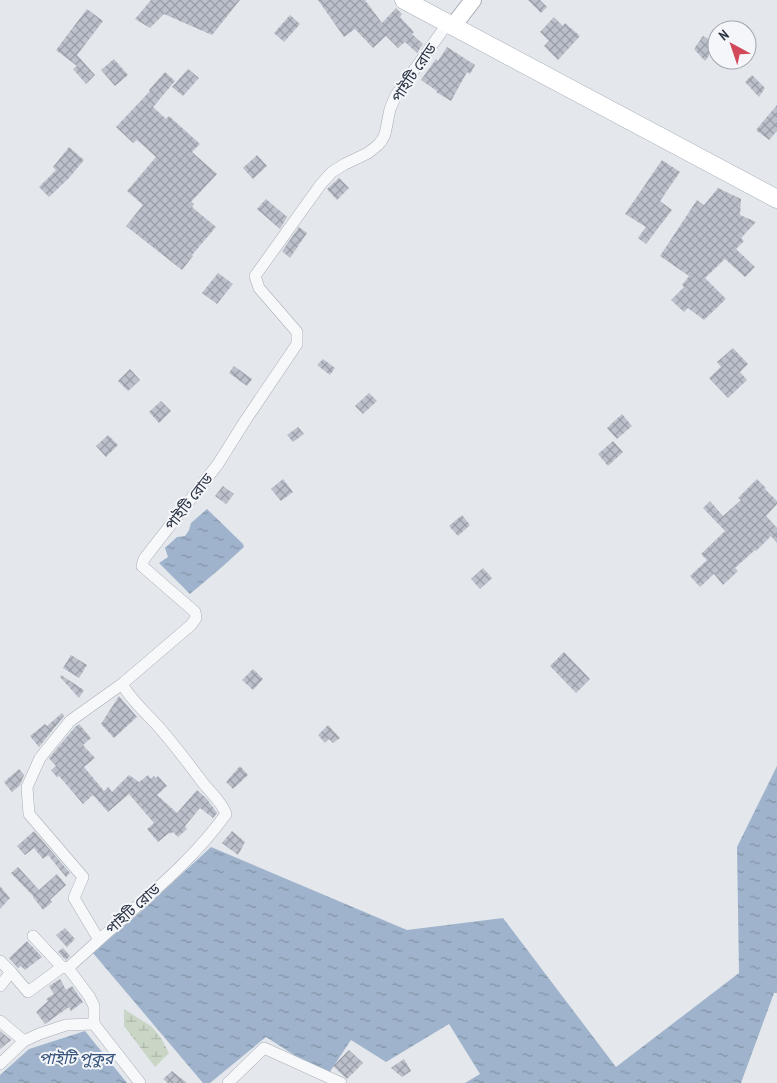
<svg xmlns="http://www.w3.org/2000/svg" width="777" height="1083" font-family="'PT Sans Narrow','Noto Sans Bengali',sans-serif">
<style>
.wetland{fill:url(#wetland-marsh)}
.water{fill:url(#water-ripples)}
.building{fill:url(#building-cross-hatch)}
.lines{fill:none;stroke-linecap:round;stroke-linejoin:round}
.street-casing{stroke:#a9aeb7;stroke-width:12}
.secondary-casing{stroke:#a9aeb7;stroke-width:18}
.primary-casing{stroke:#a3abb8;stroke-width:19}
.street{stroke:#f7f8fa;stroke-width:11}
.secondary{stroke:#fff;stroke-width:16}
.primary{stroke:#fff;stroke-width:18}
.labels{text-anchor:middle;stroke-width:4;stroke-linejoin:round;paint-order:stroke}
.street-label{font-size:15px;fill:#2b3445;stroke:#f4f6f9}
.water-label{font-size:16px;font-style:italic;fill:#34527a;stroke:#f4f6f9}
</style>
<defs>
<pattern id="wetland-marsh" width="20" height="14" patternUnits="userSpaceOnUse" patternTransform="scale(1.25)"><rect width="20" height="14" fill="#c9d6c5"/><path d="M1 5h8M5 5V1M11 12h8M15 12V8" fill="none" stroke="#adb8ab"/></pattern>
<pattern id="water-ripples" width="26" height="14" patternUnits="userSpaceOnUse" patternTransform="scale(1.25)"><rect width="26" height="14" fill="#9fb4cc"/><path d="M2 4q2-2 4 0t4 0M15 11q2-2 4 0t4 0" fill="none" stroke="#8293a7"/></pattern>
<pattern id="building-cross-hatch" width="8" height="8" patternUnits="userSpaceOnUse" patternTransform="scale(1.25)"><rect width="8" height="8" fill="#bbc0ca"/><path d="M0 0l8 8M0 8l8-8" fill="none" stroke="#989da6"/></pattern>
</defs>
<rect width="100%" height="100%" fill="#e4e7ec"/>
<!-- wetland -->
<path class="wetland" d="M124 1009 151 1026 161 1038 169 1053 155 1067 124 1026Z"/>
<!-- water -->
<g class="water">
<path d="M207 509 243 544 244 547 222 567 190 594 159 563 168 557 165 548 177 537 185 536 189 530 191 523Z"/>
<path d="M777 766V993H774L741 1083H465L480 1074 449 1024 386 1062 351 1040 327 1076 266 1037 210 1083H203L93 953 145 908 211 847 407 930 503 918 616 1067 739 973 737 847Z"/>
<path d="M85 1031 127 1083H0V1075L29 1049Z"/>
</g>
<!-- building -->
<g class="building">
<path d="M151 0H240L212 35 164 14 150 28 135 19Z"/>
<path d="M318 0H365L382 23 396 8 402 14 400 17 414 32 412 34 423 44 417 53 405 42 398 48 386 36 373 48 355 29 344 37Z"/>
<path d="M528 0H540L547 7 541 13Z"/>
<path d="M87 9 103 21 77 55 95 75 86 84 73 69 77 66 56 50Z"/>
<path d="M290 15 300 24 284 42 274 33Z"/>
<path d="M554 17 563 26 565 23 580 36 558 60 544 46 549 41 540 32Z"/>
<path d="M703 36 717 44 705 61 694 49Z"/>
<path d="M447 47 475 65 470 74 467 72 451 101 436 92 437 91 421 80 436 59 438 61Z"/>
<path d="M114 59 128 75 115 86 101 70Z"/>
<path d="M188 69 199 78 183 96 172 87Z"/>
<path d="M165 72 175 81 153 107 166 119 169 116 200 144 192 152 217 174 191 202 194 204 192 207 216 227 192 255 193 256 182 270 126 226 143 205 127 191 156 157 137 140 133 143 116 127 150 91 149 90Z"/>
<path d="M752 75 765 88 759 97 745 82Z"/>
<path d="M777 105V131L769 140 756 130Z"/>
<path d="M69 147 84 160 69 178 49 197 39 187 56 170 53 167Z"/>
<path d="M257 155 267 166 253 179 243 168Z"/>
<path d="M662 160 680 172 660 201 672 210 646 244 638 238 646 227 625 214Z"/>
<path d="M339 178 349 188 337 200 327 189Z"/>
<path d="M718 188 741 199 740 215 756 222 741 238 744 241 736 249 755 267 745 277 725 259 705 278 726 299 704 320 688 308 684 312 671 300 684 287 682 285 689 276 660 256 697 200 704 205Z"/>
<path d="M266 199 287 217 280 229 257 209Z"/>
<path d="M299 227 307 233 290 258 282 251Z"/>
<path d="M218 273 233 284 217 304 202 293Z"/>
<path d="M733 348 748 364 740 372 747 380 728 398 709 378 721 367 717 362Z"/>
<path d="M323 359 335 368 330 375 317 365Z"/>
<path d="M234 366 252 379 247 386 229 373Z"/>
<path d="M130 369 140 380 128 391 118 381Z"/>
<path d="M369 393 377 401 363 414 355 406Z"/>
<path d="M161 401 171 411 159 423 149 412Z"/>
<path d="M622 414 632 426 617 439 607 428Z"/>
<path d="M298 427 304 434 293 442 287 435Z"/>
<path d="M108 435 118 445 106 457 96 446Z"/>
<path d="M613 441 623 452 608 466 598 454Z"/>
<path d="M283 479 293 492 281 501 271 489Z"/>
<path d="M757 479 766 488 765 489 777 501V504L766 516 777 528V543L771 536 756 551 755 550 735 568 738 571 723 585 714 574 700 587 690 576 707 560 701 554 725 531 703 508 710 501 723 516 741 500 738 498Z"/>
<path d="M223 486 234 494 226 504 215 496Z"/>
<path d="M462 515 470 525 458 536 449 526Z"/>
<path d="M483 568 492 578 480 589 471 579Z"/>
<path d="M564 652 590 679 576 693 550 666Z"/>
<path d="M71 655 87 665 79 678 63 668Z"/>
<path d="M253 669 263 679 253 690 242 680Z"/>
<path d="M61 675 84 690 79 698 60 677Z"/>
<path d="M119 696 137 717 114 738 101 724Z"/>
<path d="M62 713 64 716 39 747 38 746 30 736 45 724 47 726Z"/>
<path d="M79 724 91 738 83 745 95 758 84 767 104 791 108 787 112 792 129 775 139 782 148 775 151 779 154 776 156 778 158 776 167 786 157 795 177 813 197 790 207 799 217 813 213 818 200 808 185 826 187 829 178 837 173 832 170 834 169 833 158 842 147 829 154 823 129 794 108 812 93 795 83 804 59 776 57 777 51 770 56 766 49 758 75 727Z"/>
<path d="M328 725 340 738 333 743 329 739 325 743 318 735Z"/>
<path d="M240 766 248 775 233 789 226 782Z"/>
<path d="M19 769 24 775 20 785 12 792 4 782Z"/>
<path d="M34 831 70 873 66 877 48 855 43 859 34 848 25 855 17 846Z"/>
<path d="M232 831 245 842 238 855 222 843Z"/>
<path d="M18 867 39 890 57 874 66 885 50 900 52 902 43 910 33 897H34L11 873Z"/>
<path d="M0 886 10 898 0 909Z"/>
<path d="M65 928 75 939 67 947 56 935Z"/>
<path d="M27 941 42 957 25 970 21 966 18 968 9 958Z"/>
<path d="M63 948 70 956 66 960 58 952Z"/>
<path d="M60 979 66 990 72 986 83 1002 71 1011 69 1007 45 1024 36 1012 48 1001 46 999 54 994 49 986Z"/>
<path d="M0 1031 11 1040 0 1049Z"/>
<path d="M349 1050 363 1063 347 1079 333 1066Z"/>
<path d="M404 1059 411 1071 402 1077 391 1068Z"/>
<path d="M172 1071 187 1083H168L163 1079Z"/>
</g>
<g class="lines">
<!-- street casing -->
<g class="street-casing">
<g id="street">
<path d="M33 936 62 967"/>
<path d="M99 940C143 900 191 863 226 814 222 802 211 793 203 783 188 763 174 744 157 725 145 712 131 700 122 684L191 625 196 618 195 612 142 566 144 559 218 464 245 421 297 344V332L259 288 255 276 321 184 332 172 345 164 368 153 378 145 382 140 385 134 390 109 396 95 448 23"/>
<path d="M0 961 11 972 28 992 62 967 68 968"/>
<path d="M68 968 99 940 74 898 83 877 29 814 27 787 40 758 70 721 122 684"/>
<path d="M68 968 89 996 94 1006V1024"/>
<path d="M0 986 11 972"/>
<path d="M0 1021 24 1041"/>
<path d="M94 1024 140 1083"/>
<path d="M0 1064 24 1041 39 1034 66 1025 94 1024"/>
<path d="M228 1083 264 1048 341 1083"/>
</g>
</g>
<!-- secondary casing -->
<g class="secondary-casing">
<path id="secondary" d="M453 26 473 0"/>
</g>
<!-- primary casing -->
<g class="primary-casing">
<path id="primary" d="M404 0 777 199"/>
</g>
<!-- street -->
<use href="#street" class="street"/>
<!-- secondary -->
<use href="#secondary" class="secondary"/>
<!-- primary -->
<use href="#primary" class="primary"/>
</g>
<g class="labels">
<!-- street labels -->
<g class="street-label">
<text transform="translate(414 73) rotate(-56)" y="5">পাইটি রোড</text>
<text transform="translate(189 502) rotate(-52)" y="5">পাইটি রোড</text>
<text transform="translate(133 909) rotate(-42)" y="5">পাইটি রোড</text>
</g>
<!-- water labels -->
<g class="water-label">
<text x="76" y="1064">পাইটি পুকুর</text>
</g>
</g>
<!-- north arrow -->
<g transform="translate(732 45) rotate(320)"><circle r="24" fill="#f4f6f9" stroke="#a4a8b1"/>
<path d="M0-4L9 19L0 12L-9 19Z" fill="#d1495b"/>
<text y="-8" font-size="14" font-weight="bold" text-anchor="middle" fill="#2b3445">N</text>
</g>
</svg>
